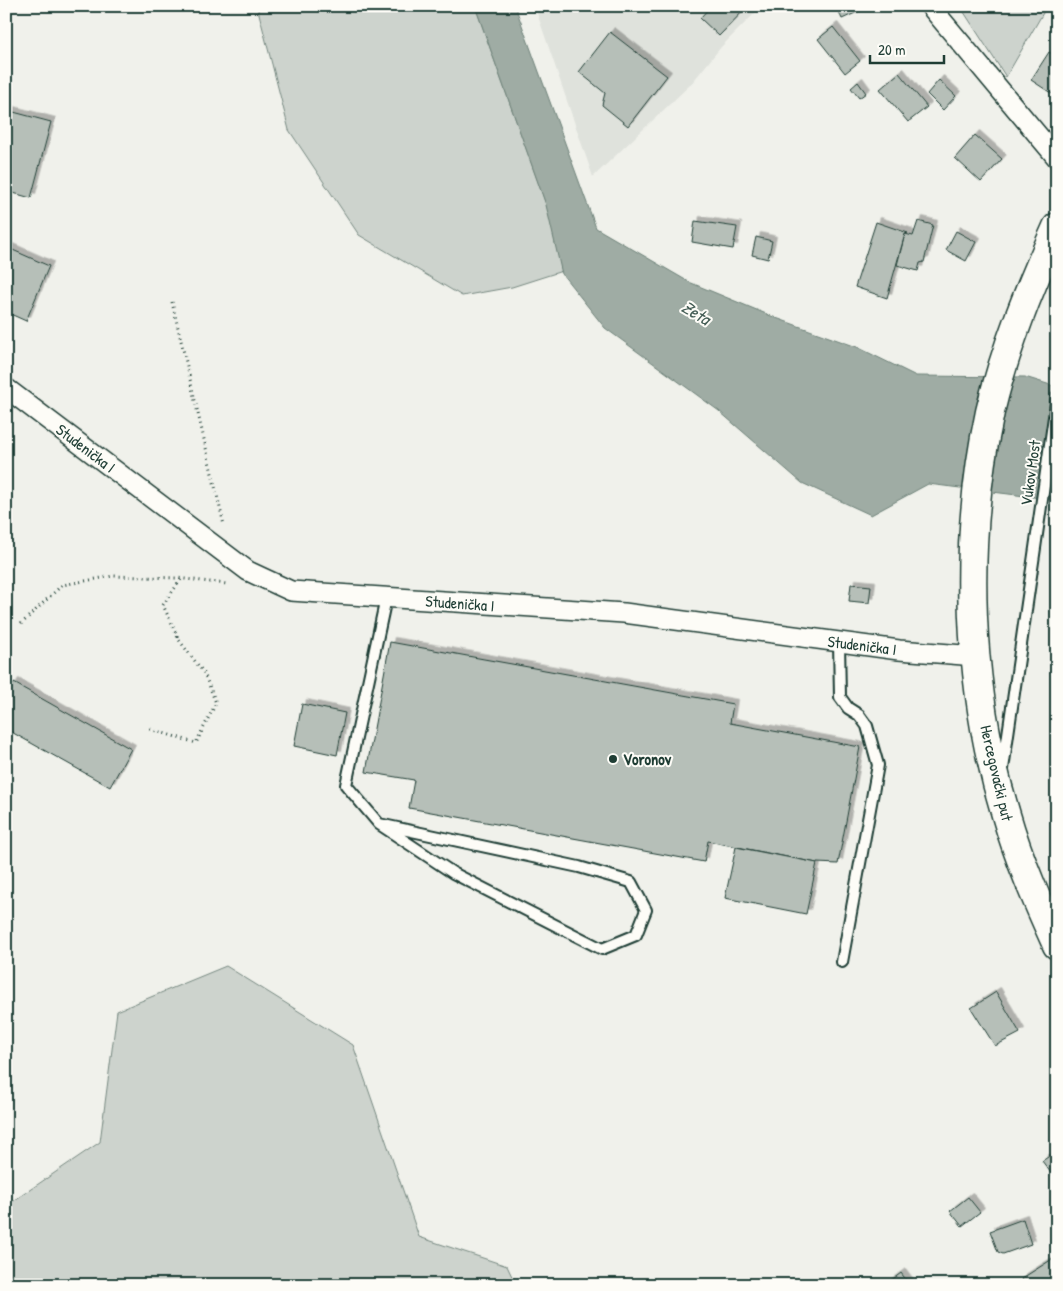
<svg xmlns="http://www.w3.org/2000/svg" width="1063" height="1291" font-family="'Patrick Hand',sans-serif">
<style>
.built{fill:#dfe2dc}
.green{fill:#cdd3cd;stroke:#768880}
.water{fill:#9faca4;stroke:#6c8077}
.building{fill:#b6bfb8;stroke:#1f3d34;filter:url(#shadow)}
.lines{fill:none;stroke-linecap:round;stroke-linejoin:round}
.lane-casing{stroke:#1f3d34;stroke-width:14}
.street-casing{stroke:#1f3d34;stroke-width:22}
.primary-casing{stroke:#1f3d34;stroke-width:31}
.path{stroke:#1f3d34;stroke-width:3;stroke-dasharray:1 4;stroke-linecap:butt}
.lane{stroke:#fdfcf7;stroke-width:10}
.street{stroke:#fdfcf7;stroke-width:19}
.primary{stroke:#fdfcf7;stroke-width:28}
.poi-dot{fill:#1f3d34;stroke:#fdfcf7;stroke-width:2}
.labels{text-anchor:middle;stroke-width:4;stroke-linejoin:round;paint-order:stroke}
.street-label{font-size:16px;fill:#1f3d34;stroke:#fdfcf7}
.poi-label{font-size:16px;font-weight:bold;fill:#1f3d34;stroke:#fdfcf7;text-anchor:start}
.water-label{font-size:18px;font-style:italic;fill:#455e56;stroke:#fdfcf7}
</style>
<defs>
<filter id="shadow"><feDropShadow dx="4.5" dy="-4.5" stdDeviation="0" flood-color="#0004"/></filter>
</defs>
<rect width="100%" height="100%" fill="#f0f1eb"/>
<filter id="ink" filterUnits="userSpaceOnUse"><feTurbulence type="fractalNoise" baseFrequency=".02" numOctaves="2"/><feDisplacementMap in="SourceGraphic" scale="10" xChannelSelector="R" yChannelSelector="G"/><feConvolveMatrix kernelMatrix="1 2 1 2 8 2 1 2 1" color-interpolation-filters="sRGB"/></filter>
<g filter="url(#ink)">
<!-- built -->
<path class="built" d="M550 6H762L721 47 691 84 593 177 537 13Z"/>
<!-- green -->
<g class="green">
<path d="M257 6H475L547 207 562 271 512 287 462 296 359 235 289 130Z"/>
<path d="M960 6H1047L1006 77Z"/>
<path d="M226 966 353 1045 419 1237 507 1266 516 1285H6V1206L100 1142 117 1011Z"/>
</g>
<!-- water -->
<path class="water" d="M475 6H515L596 228 689 282 776 318 857 347 916 376 1025 377 1057 387V500L928 484 871 515 802 483 719 411 605 328 562 274 546 205Z"/>
<!-- building -->
<g class="building">
<path d="M711 6H748L719 36 700 18Z"/>
<path d="M836 6H860L862 10 842 19Z"/>
<path d="M833 27 860 61 845 73 818 39Z"/>
<path d="M610 32 667 76 628 126 602 105 605 93 579 72Z"/>
<path d="M1049 52 1057 57V97L1031 80Z"/>
<path d="M899 73 927 107 908 122 880 89Z"/>
<path d="M939 80 956 96 943 110 927 94Z"/>
<path d="M858 82 866 93 859 98 851 88Z"/>
<path d="M6 110 51 122 31 198 6 191Z"/>
<path d="M975 135 1002 159 981 182 955 158Z"/>
<path d="M695 221 737 227 733 249 692 242Z"/>
<path d="M918 221 933 225 924 262 920 263 918 271 897 265 905 234 913 236Z"/>
<path d="M876 222 908 233 905 234 887 298 855 287Z"/>
<path d="M956 231 976 242 966 261 946 250Z"/>
<path d="M756 237 772 241 768 259 752 255Z"/>
<path d="M6 247 49 266 26 321 6 312Z"/>
<path d="M851 584 871 586 869 603 849 601Z"/>
<path d="M390 642 733 704 730 723 860 747 838 864 817 863 708 841 704 862 409 808 414 780 366 772Z"/>
<path d="M14 683 131 749 110 787 6 729V698Z"/>
<path d="M302 704 345 713 337 755 294 746Z"/>
<path d="M736 847 817 863 806 914 725 898Z"/>
<path d="M996 992 1020 1033 995 1046 971 1008Z"/>
<path d="M1057 1151V1181L1042 1161Z"/>
<path d="M968 1197 980 1212 962 1226 950 1211Z"/>
<path d="M1023 1219 1031 1244 1003 1254 998 1252 990 1231Z"/>
<path d="M1057 1256V1285H1025L1021 1279Z"/>
<path d="M901 1273 910 1285H885Z"/>
</g>
<g class="lines">
<!-- lane casing -->
<g class="lane-casing">
<g id="lane">
<path d="M839 642 840 697 848 708 859 715 867 726 878 765 842 962"/>
<path d="M1003 769 1057 396"/>
<path d="M379 824 579 867 631 882 646 910 636 935 602 949 453 873 379 824 346 785 386 598"/>
</g>
</g>
<!-- street casing -->
<g class="street-casing">
<g id="street">
<path d="M930 6 1057 158"/>
<path d="M6 388 248 571 291 591 624 613 899 650 976 656"/>
</g>
</g>
<!-- primary casing -->
<g class="primary-casing">
<path id="primary" d="M1057 227C1030 287 1005 348 990 412 962 542 967 688 1006 815 1019 860 1038 903 1057 945"/>
</g>
<!-- path -->
<g class="path">
<path d="M6 207 9 204"/>
<path d="M172 302 224 525"/>
<path d="M21 624 62 585 113 576 177 578 227 584"/>
<path d="M150 729 196 743 216 703 204 673 179 640 163 605 182 578"/>
</g>
<!-- lane -->
<use href="#lane" class="lane"/>
<!-- street -->
<use href="#street" class="street"/>
<!-- primary -->
<use href="#primary" class="primary"/>
</g>
</g>
<!-- markers -->
<circle class="poi-dot" cx="613" cy="759" r="5"/>
<g class="labels">
<!-- street labels -->
<g class="street-label">
<text transform="translate(86 448) rotate(37)" y="6">Studenička I</text>
<text transform="translate(1030 473) rotate(-82)" y="6">Vukov Most</text>
<text transform="translate(460 603) rotate(4)" y="6">Studenička I</text>
<text transform="translate(862 645) rotate(7)" y="6">Studenička I</text>
<text transform="translate(997 773) rotate(77)" y="6">Hercegovački put</text>
</g>
<!-- poi labels -->
<g class="poi-label">
<text x="623" y="765">Voronov</text>
</g>
<!-- water labels -->
<g class="water-label">
<text transform="translate(696 313) rotate(31)" y="6">Zeta</text>
</g>
</g>
<!-- margin -->
<rect width="1063" height="1291" fill="none" stroke="#fdfcf7" stroke-width="25"/>
<rect x="12" y="12" width="1038" height="1266" fill="none" stroke="#1f3d34" stroke-width="2" filter="url(#ink)"/>
<!-- scale -->
<path d="M870 55v8h74v-8" fill="none" stroke="#1f3d34" stroke-width="2.5"/>
<text x="878" y="55" font-size="15" fill="#1f3d34" stroke="#fdfcf7" stroke-width="4" paint-order="stroke">20 m</text>
</svg>
